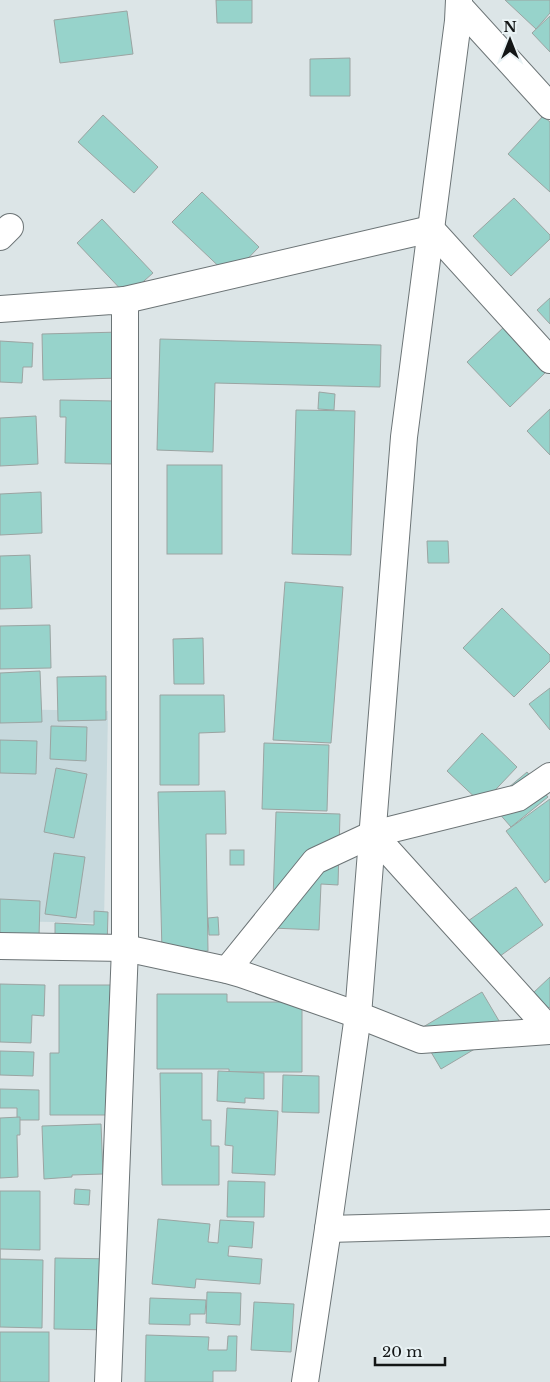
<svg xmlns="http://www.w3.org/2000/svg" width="550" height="1382" font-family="'Libre Baskerville',serif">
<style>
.built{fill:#c7d9dd}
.building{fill:#97d3cb;stroke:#9ba4a2}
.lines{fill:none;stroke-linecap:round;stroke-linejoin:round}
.street-casing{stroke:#6c7476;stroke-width:28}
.street{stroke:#fff;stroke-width:26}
</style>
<rect width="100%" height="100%" fill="#dce5e7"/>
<!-- built -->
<path class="built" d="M0 709 108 711 104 923 0 921Z"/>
<!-- building -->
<g class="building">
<path d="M216 0H252V23H217Z"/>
<path d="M505 0H550V13L536 29Z"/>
<path d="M127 11 133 54 60 63 54 20Z"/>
<path d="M550 16V52L532 33Z"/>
<path d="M350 58V96H310V59Z"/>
<path d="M103 115 158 167 134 193 78 142Z"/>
<path d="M543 116 550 122V192L508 154Z"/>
<path d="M202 192 259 247 230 277 172 222Z"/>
<path d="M514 198 550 235V239L511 276 473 236Z"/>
<path d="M102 219 153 273 127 296 77 243Z"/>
<path d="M550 298V324L537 310Z"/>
<path d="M505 326 547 371 510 407 467 362Z"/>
<path d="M121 332 122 378 43 380 42 334Z"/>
<path d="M160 339 381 345 380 387 215 383 213 452 157 450Z"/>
<path d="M0 341 33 343 32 367H23L22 383 0 382Z"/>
<path d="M319 392 335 394 334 410 318 409Z"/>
<path d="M60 400 115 401 113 464 65 463 66 417H60Z"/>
<path d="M550 409V455L527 431Z"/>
<path d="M296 410 355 411 351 555 292 554Z"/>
<path d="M36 416 38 464 0 466V418Z"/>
<rect x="167" y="465" width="55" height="89"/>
<path d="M41 492 42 533 0 535V494Z"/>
<path d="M427 541H448L449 563H428Z"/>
<path d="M30 555 32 608 0 609V556Z"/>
<path d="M285 582 343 587 331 743 273 740Z"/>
<path d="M502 608 550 655V661L514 697 463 648Z"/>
<path d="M50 625 51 668 0 669V626Z"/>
<path d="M203 638 204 684H174L173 639Z"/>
<path d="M40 671 42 722 0 723V673Z"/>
<path d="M106 676V720L58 721 57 677Z"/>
<path d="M550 688V730L529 704Z"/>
<path d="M160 695H224L225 732 199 733V785H160Z"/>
<path d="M51 726 87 727 86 761 50 759Z"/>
<path d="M482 733 517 767 482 804 447 771Z"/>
<path d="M0 740 37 741 36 774 0 773Z"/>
<path d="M264 743 329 745 327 811 262 809Z"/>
<path d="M56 768 87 774 74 838 44 832Z"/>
<path d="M527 772 548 797 511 827 490 803Z"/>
<path d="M225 791 226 834H206L208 951 162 952 158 792Z"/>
<path d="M550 799V879L545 883 506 831Z"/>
<path d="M276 812 340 814 338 885 321 884 319 930 272 928Z"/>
<rect x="230" y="850" width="14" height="15"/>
<path d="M54 853 85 857 76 918 45 914Z"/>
<path d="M516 887 543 925 496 959 468 921Z"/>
<path d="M0 899 40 901 39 937 0 936Z"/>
<path d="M94 911 108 912 107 949 55 948V923L94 925Z"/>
<path d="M218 917 219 935H209L208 918Z"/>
<path d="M550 977V1007L546 1010 532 994Z"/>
<path d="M0 984 45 985 44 1016 32 1015 31 1043 0 1042Z"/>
<path d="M59 985H124L113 1115H50V1053H59Z"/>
<path d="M482 992 505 1031 441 1069 418 1030Z"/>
<path d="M157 994H227V1002H302V1072H229V1069H157Z"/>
<path d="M0 1051 34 1052 33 1076 0 1075Z"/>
<path d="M218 1071 264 1073V1099L245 1098V1103L217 1101Z"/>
<path d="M160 1073H202V1120H211V1146H219V1185H162Z"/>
<path d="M283 1075 319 1076V1113L282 1112Z"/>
<path d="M0 1089 39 1090V1120H17V1108H0Z"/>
<path d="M227 1108 278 1111 275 1175 232 1173 233 1146 225 1145Z"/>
<path d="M20 1117V1135H17L18 1177 0 1178V1118Z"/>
<path d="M101 1124 103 1174 72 1175V1177L44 1179 42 1126Z"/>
<path d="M228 1181 265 1182 264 1217H227Z"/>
<path d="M75 1189 90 1190 89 1205 74 1204Z"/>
<path d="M0 1191H40V1250L0 1249V1259L43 1260 42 1328 0 1327Z"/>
<path d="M158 1219 210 1224 208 1242 218 1243 220 1220 254 1222 252 1248 229 1246 228 1256 262 1259 260 1284 196 1279 195 1288 152 1284Z"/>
<path d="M55 1258 115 1259 114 1330 54 1329Z"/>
<path d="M207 1292 241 1293 240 1325 206 1323Z"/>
<path d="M150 1298 206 1300 205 1314H190V1325L149 1324Z"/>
<path d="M254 1302 294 1304 291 1352 251 1350Z"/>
<rect x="0" y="1332" width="49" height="50"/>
<path d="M146 1335 209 1337 208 1350H227L228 1336H237L236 1371H213V1382H145Z"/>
</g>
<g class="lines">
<!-- street casing -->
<g class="street-casing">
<g id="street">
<path d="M459 6 550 106"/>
<path d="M0 237 10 227"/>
<path d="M125 300 431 229 550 360"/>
<path d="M0 309 125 300V948L108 1382"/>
<path d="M373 834 550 1030"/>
<path d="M0 946 125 948 227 970 241 974 358 1015 421 1040 550 1031"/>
<path d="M227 970 315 861 373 834 518 798 550 776"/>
<path d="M328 1229 550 1223"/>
<path d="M305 1382 328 1229 358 1015 404 437 458 21 459 0"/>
</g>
</g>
<!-- street -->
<use href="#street" class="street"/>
</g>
<!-- north arrow -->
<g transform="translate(510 40)" stroke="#e9f2f4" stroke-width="4" paint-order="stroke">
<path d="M0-4L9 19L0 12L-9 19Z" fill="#131616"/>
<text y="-8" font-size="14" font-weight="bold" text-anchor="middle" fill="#131616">N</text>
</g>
<!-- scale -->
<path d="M375 1357v8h70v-8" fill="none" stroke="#131616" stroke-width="2.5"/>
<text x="382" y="1357" font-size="15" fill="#131616" stroke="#e9f2f4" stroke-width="4" paint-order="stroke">20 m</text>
</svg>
